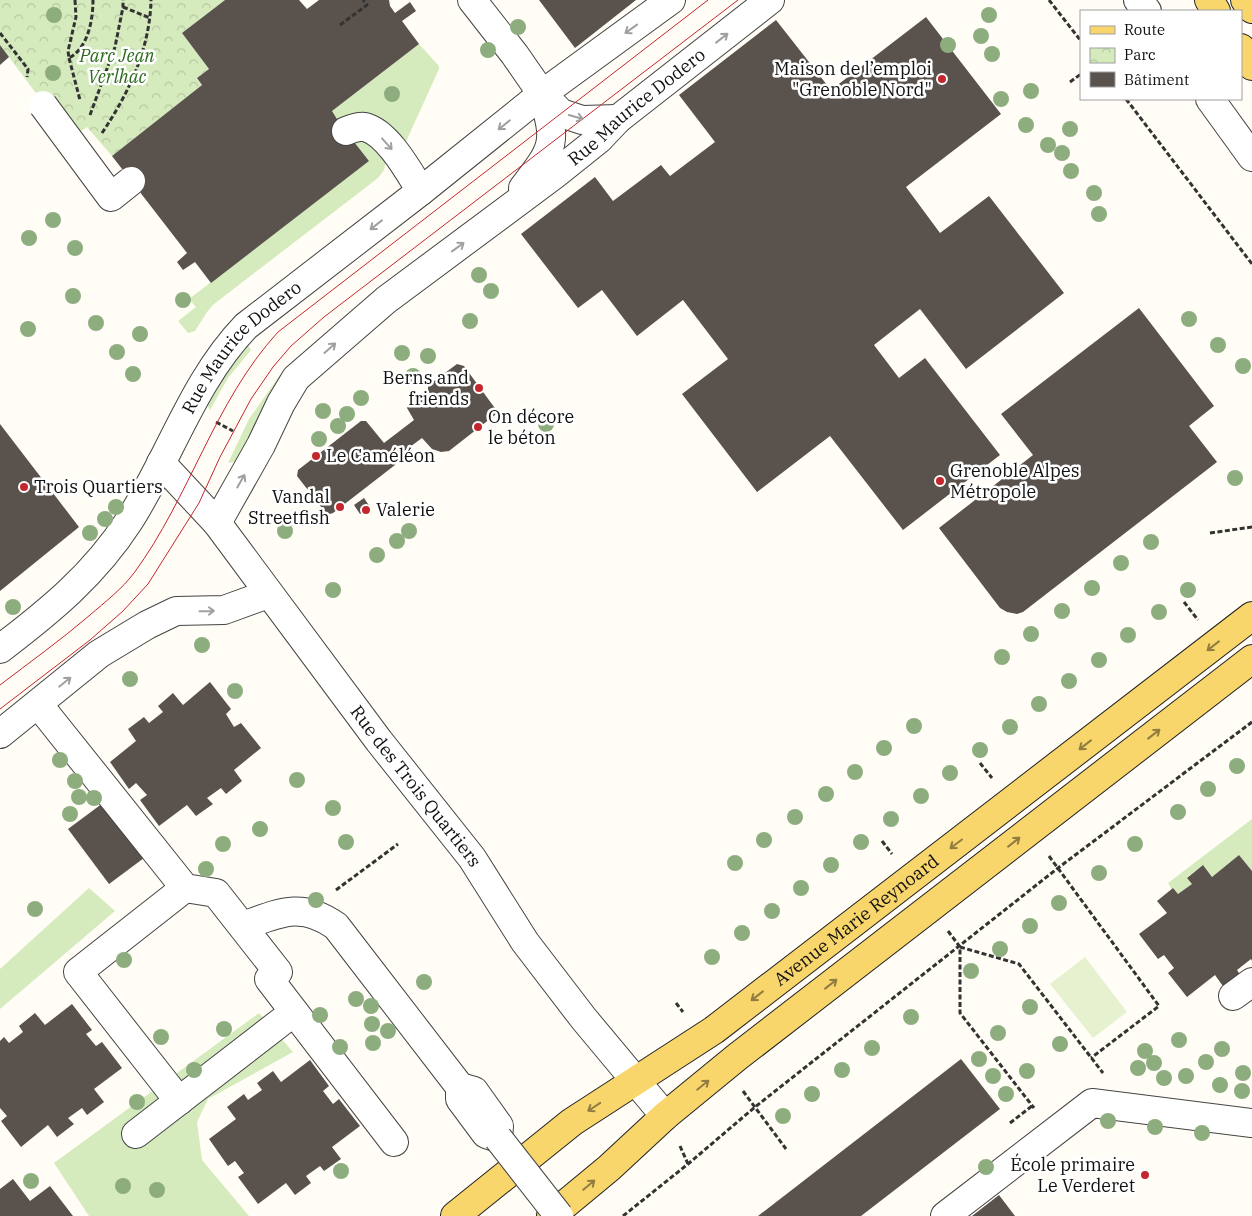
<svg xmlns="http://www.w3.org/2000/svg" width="1252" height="1216" font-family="'IBM Plex Serif',serif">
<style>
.grass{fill:#d5ebbd}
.park{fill:url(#park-crowns)}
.pitch{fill:#e6f2cf}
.building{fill:#5a524d}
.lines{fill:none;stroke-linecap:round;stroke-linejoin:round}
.minor-casing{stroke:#444;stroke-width:30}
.major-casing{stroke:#222;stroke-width:30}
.path{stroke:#333;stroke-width:3;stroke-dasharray:5 2.5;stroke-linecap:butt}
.minor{stroke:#fff;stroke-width:28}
.major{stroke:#f9d66b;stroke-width:28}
.tram{stroke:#c4262e;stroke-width:1}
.minor-bridge-casing{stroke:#444;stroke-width:30;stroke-linecap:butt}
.minor-bridge{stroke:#fff;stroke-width:28}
.tree{fill:#8dad7f}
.oneway{stroke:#a0a0a0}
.oneway2{stroke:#917d42}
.poi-dot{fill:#c4262e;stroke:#fff;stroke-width:2}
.labels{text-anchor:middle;stroke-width:5;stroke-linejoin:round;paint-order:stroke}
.park-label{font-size:18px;font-style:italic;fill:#2f6b1f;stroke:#fff}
.poi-label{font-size:18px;fill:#111;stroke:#fff;text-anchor:start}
.street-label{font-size:18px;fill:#111;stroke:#fff}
</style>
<defs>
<pattern id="park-crowns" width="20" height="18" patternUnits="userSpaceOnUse" patternTransform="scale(1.25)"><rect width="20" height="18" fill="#d5ebbd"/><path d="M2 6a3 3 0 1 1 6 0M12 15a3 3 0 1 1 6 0" fill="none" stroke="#b6c8a1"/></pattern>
</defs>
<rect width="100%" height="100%" fill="#fffdf5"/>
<!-- grass -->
<g class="grass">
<path d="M419 44 439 66V69L404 146 340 124 332 111Z"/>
<path d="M365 135 386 161 384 170 378 178 214 304 207 312 195 331 188 333 178 321 196 307 189 299 369 161 351 138Z"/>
<path d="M247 344 251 350 228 378 210 410 206 403 219 375Z"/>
<path d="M282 372 238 461 228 463 249 419Z"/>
<path d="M1252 819V871L1239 855 1212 877 1203 865 1187 877 1192 884 1178 894 1173 888 1172 890 1168 883Z"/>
<path d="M89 888 115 911 0 1009V969Z"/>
<path d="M259 1013 293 1052 208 1099 197 1122 202 1160 249 1216H89L54 1163Z"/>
</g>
<!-- park -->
<path class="park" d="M0 0H225L182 33 209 69 197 78 202 85 112 156 87 127 70 139 0 45Z"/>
<!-- pitch -->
<path class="pitch" d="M1085 957 1127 1012 1093 1038 1050 984Z"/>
<!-- building -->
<g class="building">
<path d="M225 0H299L307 9 319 0H389L390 6 395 13 410 2 416 11 402 21 419 44 332 111 340 124 369 161 211 283 195 262 183 270 177 262 187 253 112 156 202 85 197 78 209 69 182 33Z"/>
<path d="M539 0H636L575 48Z"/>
<path d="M926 17 1001 114 906 187 940 233 989 196 1064 293 966 369 920 309 874 345 899 378 925 358 1000 455 903 530 830 436 757 492 682 394 728 359 683 300 637 336 602 290 578 308 521 234 595 177 613 201 661 165 670 176 715 142 679 95 776 20 831 90Z"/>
<path d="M0 45 9 57 0 65Z"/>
<path d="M1139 308 1214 406 1189 426 1217 462 1023 612 1017 614 1007 612 1000 608 939 528 1033 455 1001 414Z"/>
<path d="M457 364 464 366 497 411 495 415 449 451 441 452 432 449 422 438 395 458 396 462 395 465 333 513 330 514 325 512 297 476 298 470 361 421H366L384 443 414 420 407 408 411 399 421 396 428 400 430 404 435 399 428 391V387L430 384Z"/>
<path d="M0 424 79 527 0 591Z"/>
<path d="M364 498 370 507 360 514 354 505Z"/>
<path d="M210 682 231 709 226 714 234 727 241 723 261 748 234 770 242 781 226 794 221 788 207 798 213 804 196 816 187 805 159 826 140 800 147 795 136 783 129 789 110 762 136 741 128 729 144 717 149 723 163 712 158 706 173 693 183 705Z"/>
<path d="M103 803 144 858 109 884 68 829Z"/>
<path d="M1239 855 1252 871V961L1251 959 1237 970 1241 976 1225 989 1215 975 1187 997 1168 973 1174 968 1164 955 1158 959 1139 934 1167 913 1157 901 1173 888 1178 894 1192 884 1187 878 1203 865 1212 877Z"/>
<path d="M72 1004 92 1030 86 1034 96 1046 102 1042 122 1068 94 1089 104 1102 87 1115 82 1108 68 1118 74 1124 57 1137 48 1125 21 1147 1 1121 7 1116 0 1108V1041L4 1037 9 1043 23 1032 19 1026 35 1013 45 1025Z"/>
<path d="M961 1059 1000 1109 861 1216H758Z"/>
<path d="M310 1060 329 1086 323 1091 333 1104 339 1099 360 1126 332 1147 341 1159 324 1171 320 1166 306 1176 311 1183 295 1195 286 1183 258 1204 238 1177 244 1173 235 1161 228 1166 209 1139 236 1119 227 1107 244 1094 248 1100 262 1090 257 1083 273 1071 281 1082Z"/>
<path d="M13 1179 30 1201 50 1186 73 1216H0V1189Z"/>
<path d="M999 1195 1015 1216H972Z"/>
</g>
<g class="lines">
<!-- minor casing -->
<g class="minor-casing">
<g id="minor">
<path d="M472 0 515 55 542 94 561 113 582 120 618 119"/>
<path d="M1138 0 1147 11"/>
<path d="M1210 99 1252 157"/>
<path d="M346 131C351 129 359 126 365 127 388 133 409 172 421 191"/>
<path d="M523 188C554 148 558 143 542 94"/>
<path id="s1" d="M161 463 217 523 379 741 472 858 525 942 584 1019 665 1116"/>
<path id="s2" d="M217 523 261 445 281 403 296 378 386 300 554 175 599 139 618 119 770 0"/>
<path id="s3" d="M0 649C50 611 95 574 129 521 170 457 193 381 246 326L421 191 542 94 671 0"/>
<path d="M38 704 185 888 216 893 278 972 269 979 394 1142"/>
<path d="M0 734 99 654 147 625 176 611 224 610 268 594"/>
<path d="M243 926C279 913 301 901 336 926L460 1087 474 1091 499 1126 498 1138 486 1134 460 1099V1087"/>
<path d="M1233 996 1252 982"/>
<path d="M179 1101 78 972 185 888"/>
<path d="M136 1134 294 1012"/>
<path d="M945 1216 1092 1103 1252 1123"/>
</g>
</g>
<!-- major casing -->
<g class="major-casing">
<g id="major">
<path d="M1209 0 1216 11"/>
<path d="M1245 0 1252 9"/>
<path d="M1241 48 1252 66"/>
<path id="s4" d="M455 1216 572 1122 714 1030 1252 616"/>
<path d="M551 1216 609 1168 665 1116 737 1057 1252 659"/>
</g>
</g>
<!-- path -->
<g class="path">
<path d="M75 0 76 17 68 51 69 58C88 48 93 20 93 0"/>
<path d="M1049 0 1081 41"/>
<path d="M123 7 150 18"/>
<path d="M340 25 367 5 363 0"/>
<path d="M0 33 28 69 27 77"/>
<path d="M69 58 80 100"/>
<path d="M1070 82 1081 74"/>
<path d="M1126 99 1252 264"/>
<path d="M90 115 115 47 123 7V0"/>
<path d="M102 133C129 93 150 48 151 0"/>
<path d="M216 422 233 431"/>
<path d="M1210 533 1252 527"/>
<path d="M1184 602 1198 620"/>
<path d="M980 763 992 778"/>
<path d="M882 841 892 854"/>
<path d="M1049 856 1159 1006 1091 1058"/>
<path d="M336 890 398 844"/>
<path d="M948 931 960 947V1013L1034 1108"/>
<path d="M960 947 1019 964 1103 1073"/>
<path d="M676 1003 683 1012"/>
<path d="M743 1091 786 1149"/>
<path d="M1010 1123 1032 1106"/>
<path d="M680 1146 688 1164"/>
<path d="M623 1216 688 1164 755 1107 1058 868 1252 722"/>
</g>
<!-- minor -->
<use href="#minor" class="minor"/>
<!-- major -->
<use href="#major" class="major"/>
<!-- tram -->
<g class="tram">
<path d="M0 685C30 662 61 640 90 615 105 602 122 589 134 573 190 497 214 402 278 332L708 0"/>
<path d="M0 709 90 640 123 611 148 584 199 503 220 457 251 399 273 367 291 346 324 317 738 0"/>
</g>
<!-- minor-bridge casing -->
<g class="minor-bridge-casing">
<g id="minor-bridge">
<path d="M43 105 111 197 131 181"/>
<path d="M498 1138 559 1216"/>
</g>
</g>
<!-- minor-bridge -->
<use href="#minor-bridge" class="minor-bridge"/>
</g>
<!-- trees -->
<g class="tree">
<circle cx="54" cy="15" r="8"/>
<circle cx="989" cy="15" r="8"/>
<circle cx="518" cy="27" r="8"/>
<circle cx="981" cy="36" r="8"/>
<circle cx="948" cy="45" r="8"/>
<circle cx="488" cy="50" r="8"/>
<circle cx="992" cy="54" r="8"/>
<circle cx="53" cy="73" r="8"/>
<circle cx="1031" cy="91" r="8"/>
<circle cx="392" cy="94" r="8"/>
<circle cx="1001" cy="99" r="8"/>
<circle cx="1026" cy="125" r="8"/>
<circle cx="1070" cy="129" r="8"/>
<circle cx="1048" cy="145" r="8"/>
<circle cx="1062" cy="153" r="8"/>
<circle cx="1071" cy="171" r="8"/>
<circle cx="1094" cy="193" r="8"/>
<circle cx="1099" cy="214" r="8"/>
<circle cx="53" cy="220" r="8"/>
<circle cx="29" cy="238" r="8"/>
<circle cx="75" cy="248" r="8"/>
<circle cx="479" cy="275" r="8"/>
<circle cx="491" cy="291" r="8"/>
<circle cx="73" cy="296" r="8"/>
<circle cx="183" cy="300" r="8"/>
<circle cx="1189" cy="319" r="8"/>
<circle cx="470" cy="321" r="8"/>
<circle cx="96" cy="323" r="8"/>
<circle cx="28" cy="329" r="8"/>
<circle cx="140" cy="334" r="8"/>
<circle cx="1218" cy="345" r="8"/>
<circle cx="117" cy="352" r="8"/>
<circle cx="402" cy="353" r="8"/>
<circle cx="428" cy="356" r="8"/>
<circle cx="1243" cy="366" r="8"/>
<circle cx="133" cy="374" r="8"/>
<circle cx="413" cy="376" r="8"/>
<circle cx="361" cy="398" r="8"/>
<circle cx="323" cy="411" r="8"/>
<circle cx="347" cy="414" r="8"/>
<circle cx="546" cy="424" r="8"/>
<circle cx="338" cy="426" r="8"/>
<circle cx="319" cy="439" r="8"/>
<circle cx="1235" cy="478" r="8"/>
<circle cx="116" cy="507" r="8"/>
<circle cx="105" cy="519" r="8"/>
<circle cx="285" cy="531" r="8"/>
<circle cx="409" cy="531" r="8"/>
<circle cx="90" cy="533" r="8"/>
<circle cx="397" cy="541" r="8"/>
<circle cx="1151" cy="542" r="8"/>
<circle cx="377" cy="555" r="8"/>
<circle cx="1121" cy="563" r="8"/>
<circle cx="1092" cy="588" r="8"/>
<circle cx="333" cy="590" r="8"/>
<circle cx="1188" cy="590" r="8"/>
<circle cx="13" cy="607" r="8"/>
<circle cx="1062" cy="611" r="8"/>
<circle cx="1159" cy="612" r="8"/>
<circle cx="1031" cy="634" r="8"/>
<circle cx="1128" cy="635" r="8"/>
<circle cx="202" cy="645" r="8"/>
<circle cx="1002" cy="657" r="8"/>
<circle cx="1099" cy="660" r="8"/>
<circle cx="130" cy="679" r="8"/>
<circle cx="1069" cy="681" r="8"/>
<circle cx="235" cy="691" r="8"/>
<circle cx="1039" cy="704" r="8"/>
<circle cx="914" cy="726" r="8"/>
<circle cx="1010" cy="727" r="8"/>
<circle cx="884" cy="748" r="8"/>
<circle cx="980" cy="750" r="8"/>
<circle cx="60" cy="760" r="8"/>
<circle cx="1237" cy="766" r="8"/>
<circle cx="855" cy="772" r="8"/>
<circle cx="950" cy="773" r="8"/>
<circle cx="297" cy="780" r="8"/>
<circle cx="75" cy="781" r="8"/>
<circle cx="1208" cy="789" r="8"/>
<circle cx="826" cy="794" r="8"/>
<circle cx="921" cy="796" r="8"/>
<circle cx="79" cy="797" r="8"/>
<circle cx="94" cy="798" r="8"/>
<circle cx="333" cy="808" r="8"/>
<circle cx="1178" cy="812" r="8"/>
<circle cx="70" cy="814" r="8"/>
<circle cx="795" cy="817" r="8"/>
<circle cx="891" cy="819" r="8"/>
<circle cx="260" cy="829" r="8"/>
<circle cx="764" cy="840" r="8"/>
<circle cx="346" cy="842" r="8"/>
<circle cx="861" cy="842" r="8"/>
<circle cx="223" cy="844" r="8"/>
<circle cx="1135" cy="844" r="8"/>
<circle cx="735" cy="863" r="8"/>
<circle cx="831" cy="865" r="8"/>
<circle cx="206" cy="869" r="8"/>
<circle cx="1099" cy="873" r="8"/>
<circle cx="801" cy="888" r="8"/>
<circle cx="316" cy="900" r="8"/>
<circle cx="1059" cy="903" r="8"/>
<circle cx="35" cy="909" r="8"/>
<circle cx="772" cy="911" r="8"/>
<circle cx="1030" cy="926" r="8"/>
<circle cx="742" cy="933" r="8"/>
<circle cx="1000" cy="949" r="8"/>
<circle cx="712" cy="957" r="8"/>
<circle cx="124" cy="960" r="8"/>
<circle cx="971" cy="971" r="8"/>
<circle cx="424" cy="982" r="8"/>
<circle cx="356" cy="999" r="8"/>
<circle cx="371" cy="1006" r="8"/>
<circle cx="1030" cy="1007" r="8"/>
<circle cx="320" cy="1015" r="8"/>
<circle cx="911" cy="1017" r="8"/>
<circle cx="372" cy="1024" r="8"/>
<circle cx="224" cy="1029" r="8"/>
<circle cx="388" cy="1031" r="8"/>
<circle cx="998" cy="1033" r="8"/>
<circle cx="161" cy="1037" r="8"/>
<circle cx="1179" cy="1040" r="8"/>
<circle cx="373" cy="1043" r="8"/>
<circle cx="1060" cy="1044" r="8"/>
<circle cx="340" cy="1047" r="8"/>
<circle cx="872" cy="1048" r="8"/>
<circle cx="1222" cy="1049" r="8"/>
<circle cx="1145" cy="1051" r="8"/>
<circle cx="979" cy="1059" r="8"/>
<circle cx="1206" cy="1062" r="8"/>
<circle cx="1154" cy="1063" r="8"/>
<circle cx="1138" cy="1068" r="8"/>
<circle cx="194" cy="1070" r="8"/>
<circle cx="842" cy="1070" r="8"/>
<circle cx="1027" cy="1071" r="8"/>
<circle cx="1243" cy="1073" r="8"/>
<circle cx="993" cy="1076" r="8"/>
<circle cx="1186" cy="1076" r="8"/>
<circle cx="1164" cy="1078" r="8"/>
<circle cx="1220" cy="1085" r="8"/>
<circle cx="1242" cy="1091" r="8"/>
<circle cx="812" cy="1094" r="8"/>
<circle cx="1006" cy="1094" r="8"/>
<circle cx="137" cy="1102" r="8"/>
<circle cx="783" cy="1116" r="8"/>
<circle cx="1108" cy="1121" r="8"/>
<circle cx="1155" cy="1127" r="8"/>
<circle cx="1202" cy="1133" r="8"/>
<circle cx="986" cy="1167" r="8"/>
<circle cx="341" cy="1171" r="8"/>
<circle cx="31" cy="1181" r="8"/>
<circle cx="123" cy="1186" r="8"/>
<circle cx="157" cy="1190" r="8"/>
</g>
<!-- one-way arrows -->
<defs><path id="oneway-shaft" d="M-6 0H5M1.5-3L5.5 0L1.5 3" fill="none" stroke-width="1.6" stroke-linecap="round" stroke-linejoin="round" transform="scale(1.25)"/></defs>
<g class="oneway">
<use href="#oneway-shaft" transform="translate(631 29) rotate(144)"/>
<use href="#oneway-shaft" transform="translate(722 38) rotate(-38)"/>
<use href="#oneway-shaft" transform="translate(576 117) rotate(16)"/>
<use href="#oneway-shaft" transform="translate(504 125) rotate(141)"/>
<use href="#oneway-shaft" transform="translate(387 144) rotate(48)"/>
<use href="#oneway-shaft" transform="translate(376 225) rotate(142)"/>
<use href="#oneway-shaft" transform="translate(458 247) rotate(-36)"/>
<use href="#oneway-shaft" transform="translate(330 348) rotate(-41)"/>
<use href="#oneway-shaft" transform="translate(241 481) rotate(-60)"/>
<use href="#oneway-shaft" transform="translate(207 611) rotate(-1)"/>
<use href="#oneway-shaft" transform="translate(65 682) rotate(-39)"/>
</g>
<g class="oneway2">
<use href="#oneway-shaft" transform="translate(1213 646) rotate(142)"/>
<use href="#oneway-shaft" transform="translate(1154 734) rotate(-38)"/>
<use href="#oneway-shaft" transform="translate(1085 745) rotate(142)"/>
<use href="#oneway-shaft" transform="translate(1014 842) rotate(-38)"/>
<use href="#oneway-shaft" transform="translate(956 844) rotate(143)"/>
<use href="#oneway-shaft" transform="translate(831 984) rotate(-38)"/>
<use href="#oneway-shaft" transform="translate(757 996) rotate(142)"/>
<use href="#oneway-shaft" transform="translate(703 1085) rotate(-39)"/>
<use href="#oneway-shaft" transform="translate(594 1107) rotate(146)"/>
<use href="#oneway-shaft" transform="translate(589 1185) rotate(-40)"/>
</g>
<!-- markers -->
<g class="poi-dot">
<circle cx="942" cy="79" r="5"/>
<circle cx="479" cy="388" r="5"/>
<circle cx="478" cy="427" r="5"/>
<circle cx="316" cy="456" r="5"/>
<circle cx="940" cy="481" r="5"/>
<circle cx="24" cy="487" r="5"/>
<circle cx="340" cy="507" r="5"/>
<circle cx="366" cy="510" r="5"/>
<circle cx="1145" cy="1175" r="5"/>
</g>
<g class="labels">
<!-- park labels -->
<g class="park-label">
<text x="117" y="62">Parc Jean<tspan x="117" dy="21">Verlhac</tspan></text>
</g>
<!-- poi labels -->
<g class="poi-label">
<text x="932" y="75" text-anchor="end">Maison de l’emploi<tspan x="932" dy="21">"Grenoble Nord"</tspan></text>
<text x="469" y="384" text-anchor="end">Berns and<tspan x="469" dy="21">friends</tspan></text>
<text x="488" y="423">On décore<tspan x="488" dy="21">le béton</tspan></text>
<text x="326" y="462">Le Caméléon</text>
<text x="950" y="477">Grenoble Alpes<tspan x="950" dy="21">Métropole</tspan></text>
<text x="34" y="493">Trois Quartiers</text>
<text x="330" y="503" text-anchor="end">Vandal<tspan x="330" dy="21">Streetfish</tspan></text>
<text x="376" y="516">Valerie</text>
<text x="1135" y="1171" text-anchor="end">École primaire<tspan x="1135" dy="21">Le Verderet</tspan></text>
</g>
<!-- street labels -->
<g class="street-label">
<text dy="6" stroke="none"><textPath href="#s2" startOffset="601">Rue Maurice Dodero</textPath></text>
<text dy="6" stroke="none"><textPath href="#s3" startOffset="392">Rue Maurice Dodero</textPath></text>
<text dy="6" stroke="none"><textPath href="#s1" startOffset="412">Rue des Trois Quartiers</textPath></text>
<text dy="6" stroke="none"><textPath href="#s4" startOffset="499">Avenue Marie Reynoard</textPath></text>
</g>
</g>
<!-- legend -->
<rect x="1080" y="10" width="162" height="90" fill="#ffffff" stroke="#a0a0a0"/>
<rect x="1090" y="26" width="25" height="8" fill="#f9d66b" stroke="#a0a0a0"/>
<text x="1124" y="35" font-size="15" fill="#111111">Route</text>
<rect x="1090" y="48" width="25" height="15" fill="url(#park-crowns)" stroke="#a0a0a0"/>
<text x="1124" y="60" font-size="15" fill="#111111">Parc</text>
<rect x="1090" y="72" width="25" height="15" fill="#5a524d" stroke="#a0a0a0"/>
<text x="1124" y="85" font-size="15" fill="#111111">Bâtiment</text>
</svg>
